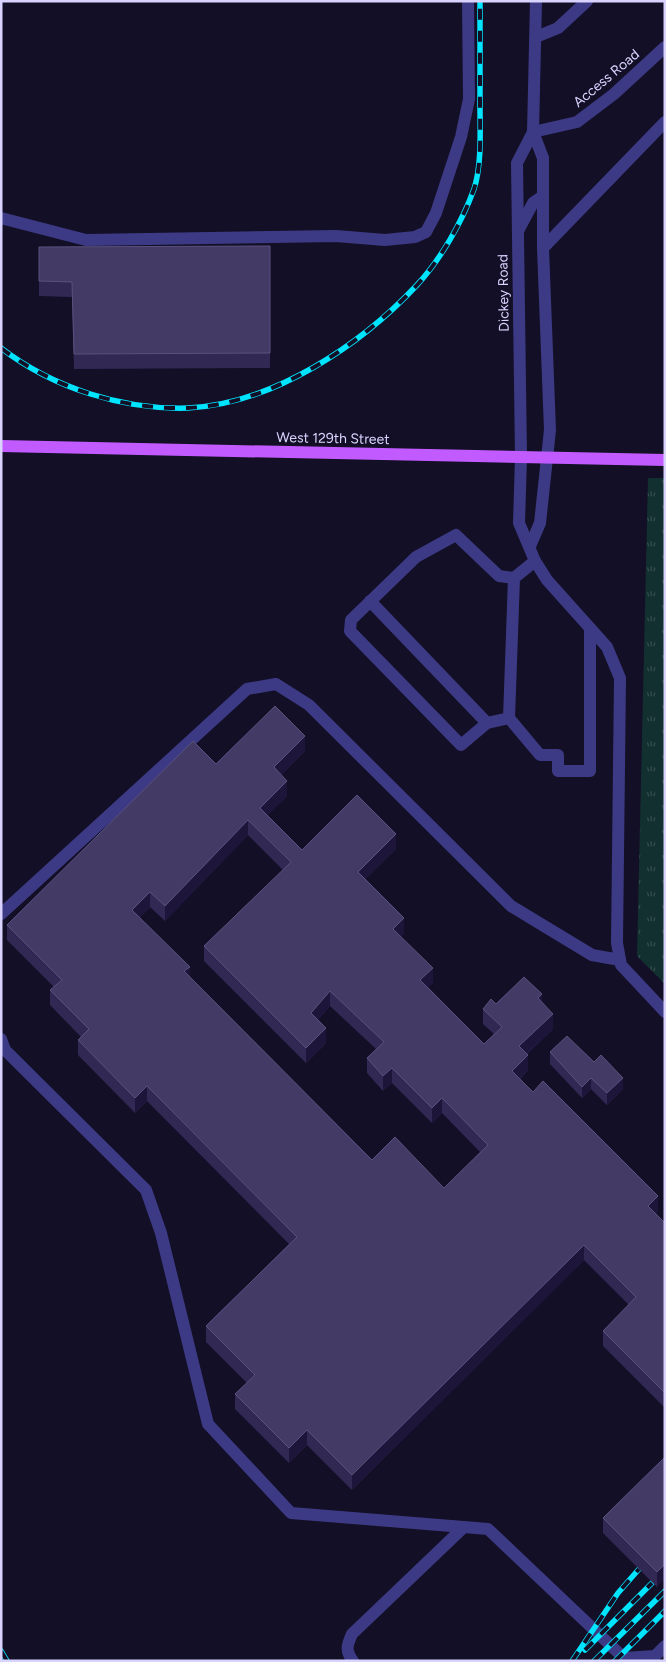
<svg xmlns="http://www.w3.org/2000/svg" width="666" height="1662" font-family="Figtree,sans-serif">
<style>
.park{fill:url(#park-tufts)}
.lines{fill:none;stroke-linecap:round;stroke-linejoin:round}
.minor{stroke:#3d3a85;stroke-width:12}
.major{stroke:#c25bff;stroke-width:12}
.rail-casing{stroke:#00e5ff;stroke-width:5.5}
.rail{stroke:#130f26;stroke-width:4;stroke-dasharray:11;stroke-linecap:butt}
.wall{fill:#312854;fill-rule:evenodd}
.shaded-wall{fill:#1d163a}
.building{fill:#433a66;stroke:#5a527e;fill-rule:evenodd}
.labels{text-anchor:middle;stroke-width:4;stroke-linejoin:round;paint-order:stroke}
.street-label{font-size:14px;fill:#d9d4ff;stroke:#130f26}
</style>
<defs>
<pattern id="park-tufts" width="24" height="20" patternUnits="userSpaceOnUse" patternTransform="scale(1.25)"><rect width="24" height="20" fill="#12302f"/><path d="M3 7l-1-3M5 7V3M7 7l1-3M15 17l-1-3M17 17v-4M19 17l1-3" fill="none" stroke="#344d4e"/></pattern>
</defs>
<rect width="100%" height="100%" fill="#130f26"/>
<!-- park -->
<path class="park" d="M648 478H665V984L637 956Z"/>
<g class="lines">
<!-- minor -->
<g class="minor">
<path d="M536 37 558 28 587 1"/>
<path d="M533 132 517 163 521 457 519 523 535 561 547 580 607 647 620 678 617 943 621 965 665 1012"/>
<path d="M533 132 577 122 614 94 665 47"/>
<path d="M1 218 86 240 336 236 385 240 415 237 426 232 436 213 461 137 469 99 468 1"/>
<path d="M518 231 533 203 543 196"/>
<path d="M543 248 665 122"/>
<path d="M530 546 540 523 550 430 543 248V158L533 132 536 1"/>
<path d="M514 578 499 576 456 535 416 557 351 620 350 631 461 745 487 723 509 718 514 578 535 561"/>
<path d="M370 601 487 723"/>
<path d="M509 718 540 755H558V771H590V628"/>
<path d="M1 914 247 689 276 684 309 705 511 906 592 955 620 960"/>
<path d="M1 1039 5 1050 146 1190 161 1233 208 1424 291 1513 488 1529 624 1658 655 1656 665 1646"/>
<path d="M353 1661C345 1651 347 1645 352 1634L464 1527"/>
</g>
<!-- major -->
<path class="major" d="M1 446 665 460"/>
<!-- rail casing -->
<g class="rail-casing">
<g id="rail">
<path d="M1 348C53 388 123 410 188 408 273 404 361 345 417 285 441 259 462 222 474 189 482 165 480 130 480 105 480 71 480 36 480 1"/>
<path d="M585 1650 652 1583"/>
<path d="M1 1651 7 1661"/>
<path d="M572 1661 618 1593 639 1569"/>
<path d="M594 1661 665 1591"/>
<path d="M615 1661 665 1611"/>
</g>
</g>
<!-- rail -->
<use href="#rail" class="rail"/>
</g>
<!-- wall -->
<g class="wall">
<path d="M270 246V368L74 369 72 297 39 296V247Z"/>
<path d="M305 751 281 775 287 796 267 815 302 850 396 849 365 879 404 933 401 936 433 983 428 987 484 1044 494 1034 483 1024V1009L496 1004 542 1003 553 1029 527 1054 528 1070 520 1079 658 1211 655 1214 665 1223V1408L603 1346V1331L629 1305 584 1260 352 1490 307 1445 289 1463 235 1409V1394L247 1383 206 1342V1326L289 1244 147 1101 135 1113 78 1055V1040L81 1037 50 1005V990L54 987 7 940V925L216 764ZM248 835 283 870 204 946V961L306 1063 326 1043 318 1020 330 1006 376 1049 367 1058V1073L383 1091 392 1083 432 1123 442 1113 480 1152 444 1188 372 1160 190 977 140 917 150 907 165 921Z"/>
<path d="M550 1052 623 1089 607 1105 591 1089 582 1098 550 1064Z"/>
<path d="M665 1457 657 1587 603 1533V1518Z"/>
</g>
<!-- shaded-wall -->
<g class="shaded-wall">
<path d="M305 736V751L274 782V767Z"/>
<path d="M287 781V796L260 823V808Z"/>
<path d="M248 820V835L165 921V906Z"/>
<path d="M396 834V849L358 887V872Z"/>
<path d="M150 892V907L132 925V910Z"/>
<path d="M404 918V933L393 944V929Z"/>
<path d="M190 967V982L184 971Z"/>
<path d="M433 968V983L420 994V980Z"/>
<path d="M330 991V1006L311 1028V1013Z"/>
<path d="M542 994V1009L538 998Z"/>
<path d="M553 1014V1029L519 1061V1046Z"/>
<path d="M326 1028V1043L306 1063V1048Z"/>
<path d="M528 1055V1070L512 1086V1071Z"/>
<path d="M392 1068V1083L383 1091V1076Z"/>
<path d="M591 1078V1089L582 1098V1087Z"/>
<path d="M623 1078V1089L607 1105V1093Z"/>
<path d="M147 1086V1101L135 1113V1098Z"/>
<path d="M442 1098V1113L432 1123V1108Z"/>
<path d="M658 1196V1211L648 1221V1206Z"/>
<path d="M584 1245V1260L352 1490V1475Z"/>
<path d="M307 1430V1445L289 1463V1448Z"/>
<path d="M665 1564V1579L657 1587V1572Z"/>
</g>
<!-- building -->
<g class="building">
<path d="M270 246V353L74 354 72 282 39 281V247Z"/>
<path d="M275 706 305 736 274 767 287 781 260 808 302 850 357 795 396 834 358 872 404 918 393 929 433 968 420 980 484 1044 502 1027 483 1009 491 999 496 1004 524 977 542 994 538 998 553 1014 519 1046 528 1055 512 1071 533 1092 543 1081 658 1196 648 1206 665 1223V1393L603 1331 636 1297 584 1245 352 1475 307 1430 289 1448 235 1394 255 1375 206 1326 297 1237 147 1086 135 1098 78 1040 89 1029 50 990 62 980 7 925 193 741 216 764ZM248 820 291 862 204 946 306 1048 326 1028 311 1013 330 991 384 1042 367 1058 383 1076 392 1068 432 1108 442 1098 488 1145 444 1188 395 1137 372 1160 184 971 190 967 132 910 150 892 165 906Z"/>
<path d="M567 1036 594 1062 601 1055 623 1078 607 1093 591 1078 582 1087 550 1052Z"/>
<path d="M665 1457V1564L657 1572 603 1518Z"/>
</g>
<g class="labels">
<!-- street labels -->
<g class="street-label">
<text transform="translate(606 78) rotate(-40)" y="5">Access Road</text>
<text transform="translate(503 293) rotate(-91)" y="5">Dickey Road</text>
<text transform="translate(333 438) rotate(1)" y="5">West 129th Street</text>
</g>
</g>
<!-- border -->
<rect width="666" height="1662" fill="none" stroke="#d9d4ff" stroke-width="5"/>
</svg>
